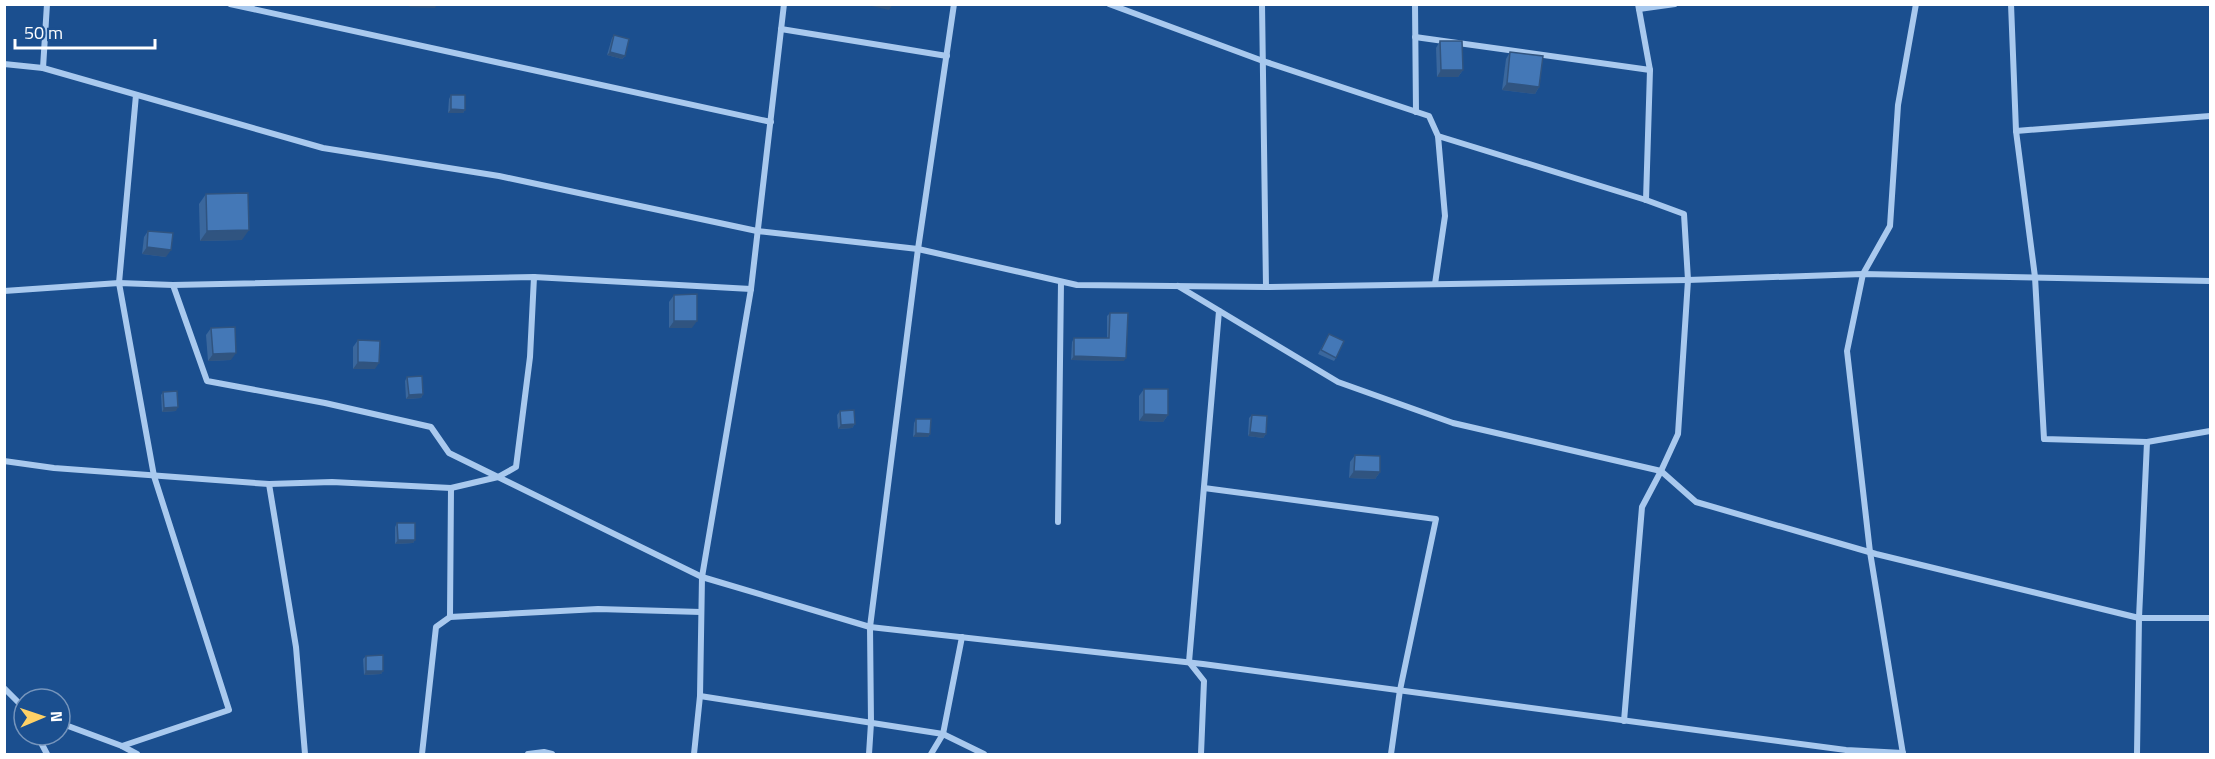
<svg xmlns="http://www.w3.org/2000/svg" width="2215" height="759" font-family="'Titillium Web',sans-serif">
<style>
.lines{fill:none;stroke-linecap:round;stroke-linejoin:round}
.street{stroke:#a9c9ee;stroke-width:6}
.wall{fill:#3a679d}
.shaded-wall{fill:#305480}
.building{fill:#4478b7;stroke:#305480;stroke-width:1.5}
</style>
<rect width="100%" height="100%" fill="#1b4f8f"/>
<g class="lines">
<!-- street -->
<g class="street">
<path d="M230 4 771 122"/>
<path d="M1109 4 1263 61 1429 116 1438 136 1646 200 1684 214 1688 280 1678 434 1661 471 1642 507 1624 721"/>
<path d="M1262 4 1266 287"/>
<path d="M1415 4 1416 112"/>
<path d="M1638 4 1650 70 1646 200"/>
<path d="M2011 4 2016 131 2035 277 2044 439 2147 442 2139 618 2137 754"/>
<path d="M1639 9 1675 4"/>
<path d="M781 29 947 56"/>
<path d="M1415 37 1650 70"/>
<path d="M4 64 43 68 323 148 499 176 757 231 918 249 1077 285 1266 287 1688 280 1863 274 2210 281"/>
<path d="M43 68 47 4"/>
<path d="M2016 131 2210 116"/>
<path d="M1435 284 1445 216 1438 136"/>
<path d="M173 285 207 381 325 403 431 427 449 453 702 577 870 627 1203 664 1846 750 1903 753"/>
<path d="M1178 286 1338 382 1453 423 1661 471 1696 502 1876 554 2139 618H2210"/>
<path d="M4 291 119 283 173 285 534 277 751 289"/>
<path d="M2147 442 2210 431"/>
<path d="M4 461 54 468 269 484 332 482 451 488"/>
<path d="M269 484 296 647 305 754"/>
<path d="M1204 488 1436 519 1400 690 1391 754"/>
<path d="M1058 522 1061 282"/>
<path d="M450 617 598 609 701 612"/>
<path d="M4 688 24 708"/>
<path d="M700 696 943 734 984 754"/>
<path d="M60 723 122 746 137 754"/>
<path d="M37 735 47 754"/>
<path d="M122 746 229 710 154 476 119 283 136 95"/>
<path d="M422 754 436 627 450 617 451 488 498 477 516 467 530 357 534 277"/>
<path d="M528 754 544 752 552 754"/>
<path d="M694 754 700 696 702 577 751 289 784 4"/>
<path d="M869 754 871 723 870 627 918 249 954 4"/>
<path d="M931 754 943 734 962 637"/>
<path d="M1201 754 1204 681 1189 662 1219 311"/>
<path d="M1903 754 1870 552 1847 351 1863 274 1890 226 1898 105 1916 4"/>
</g>
</g>
<!-- wall -->
<g class="wall">
<path d="M614 35 625 56 622 59 607 55 612 38Z"/>
<path d="M1440 41 1463 70 1458 77H1437L1436 48Z"/>
<path d="M1510 52 1539 87 1535 94 1502 90 1506 59Z"/>
<path d="M451 95 465 110 463 113H448L449 99Z"/>
<path d="M206 194 242 240 200 241 199 204Z"/>
<path d="M148 231 166 257 142 254 144 237Z"/>
<path d="M674 295 692 328H669V302Z"/>
<path d="M1110 313 1124 361 1071 360 1072 342 1074 338H1107V316Z"/>
<path d="M211 328 231 360 208 361 206 335Z"/>
<path d="M1329 334 1336 358 1334 361 1318 354Z"/>
<path d="M358 340 375 369H353V347Z"/>
<path d="M407 377 423 394 421 398 406 399 405 381Z"/>
<path d="M1144 389 1168 415 1163 422 1139 421V396Z"/>
<path d="M163 392 176 411 162 412 161 395Z"/>
<path d="M840 411 855 424 852 428 838 429 837 415Z"/>
<path d="M1252 415 1266 434 1263 438 1248 436 1249 418Z"/>
<path d="M916 419 930 434 928 437H913L914 423Z"/>
<path d="M1355 455 1380 472 1375 479 1349 478 1350 462Z"/>
<path d="M397 523 415 540 413 543 395 544V527Z"/>
<path d="M366 656 383 671 381 674 364 675 363 659Z"/>
</g>
<!-- shaded-wall -->
<g class="shaded-wall">
<path d="M411 4H437L435 8 409 7Z"/>
<path d="M863 4H893L889 10Z"/>
<path d="M610 52 625 56 622 59 607 55Z"/>
<path d="M1441 70H1463L1458 77H1437Z"/>
<path d="M1507 83 1539 87 1535 94 1502 90Z"/>
<path d="M451 109 465 110 463 113H448Z"/>
<path d="M249 230 242 240 200 241 207 231Z"/>
<path d="M147 247 171 250 166 257 142 254Z"/>
<path d="M674 321H697L692 328H669Z"/>
<path d="M236 353 231 360 208 361 213 354Z"/>
<path d="M1074 356 1126 358 1124 361 1071 360Z"/>
<path d="M358 362 379 363 375 369H353Z"/>
<path d="M423 394 421 398 406 399 409 395Z"/>
<path d="M178 407 176 411 162 412 164 408Z"/>
<path d="M1144 414 1168 415 1163 422 1139 421Z"/>
<path d="M855 424 852 428 838 429 841 425Z"/>
<path d="M1250 432 1266 434 1263 438 1248 436Z"/>
<path d="M916 433 930 434 928 437H913Z"/>
<path d="M1354 471 1380 472 1375 479 1349 478Z"/>
<path d="M398 540H415L413 543 395 544Z"/>
<path d="M366 671H383L381 674 364 675Z"/>
</g>
<!-- building -->
<g class="building">
<path d="M614 35 629 39 625 56 610 52Z"/>
<path d="M1440 41H1462L1463 70H1441Z"/>
<path d="M1510 52 1543 56 1539 87 1507 83Z"/>
<path d="M451 95H465V110L451 109Z"/>
<path d="M248 193 249 230 207 231 206 194Z"/>
<path d="M148 231 173 233 171 250 147 247Z"/>
<path d="M697 294V321H674V295Z"/>
<path d="M1110 313H1128L1126 358 1074 356V338H1109Z"/>
<path d="M235 327 236 353 213 354 211 328Z"/>
<path d="M1329 334 1344 341 1336 358 1321 350Z"/>
<path d="M358 340 380 341 379 363 358 362Z"/>
<path d="M422 376 423 394 409 395 407 377Z"/>
<path d="M1144 389H1168V415L1144 414Z"/>
<path d="M177 391 178 407 164 408 163 392Z"/>
<path d="M854 410 855 424 841 425 840 411Z"/>
<path d="M1252 415 1267 416 1266 434 1250 432Z"/>
<path d="M916 419H931L930 434 916 433Z"/>
<path d="M1355 455 1380 456V472L1354 471Z"/>
<path d="M397 523H415V540H398Z"/>
<path d="M383 655V671H366V656Z"/>
</g>
<!-- border -->
<rect width="2215" height="759" fill="none" stroke="#ffffff" stroke-width="12"/>
<!-- north arrow -->
<g transform="translate(42 717) rotate(88)"><circle r="28" fill="#1b4f8f" stroke="#7695bc" stroke-width="1.5"/>
<path d="M0-4.5L10 22L0 15L-10 22Z" fill="#ffd166"/>
<text y="-9" font-size="16" font-weight="bold" text-anchor="middle" fill="#ffffff">N</text>
</g>
<!-- scale -->
<path d="M15 39v9h140v-9" fill="none" stroke="#ffffff" stroke-width="3"/>
<text x="24" y="39" font-size="18" fill="#ffffff" stroke="#1b4f8f" stroke-width="4.5" paint-order="stroke">50 m</text>
</svg>
